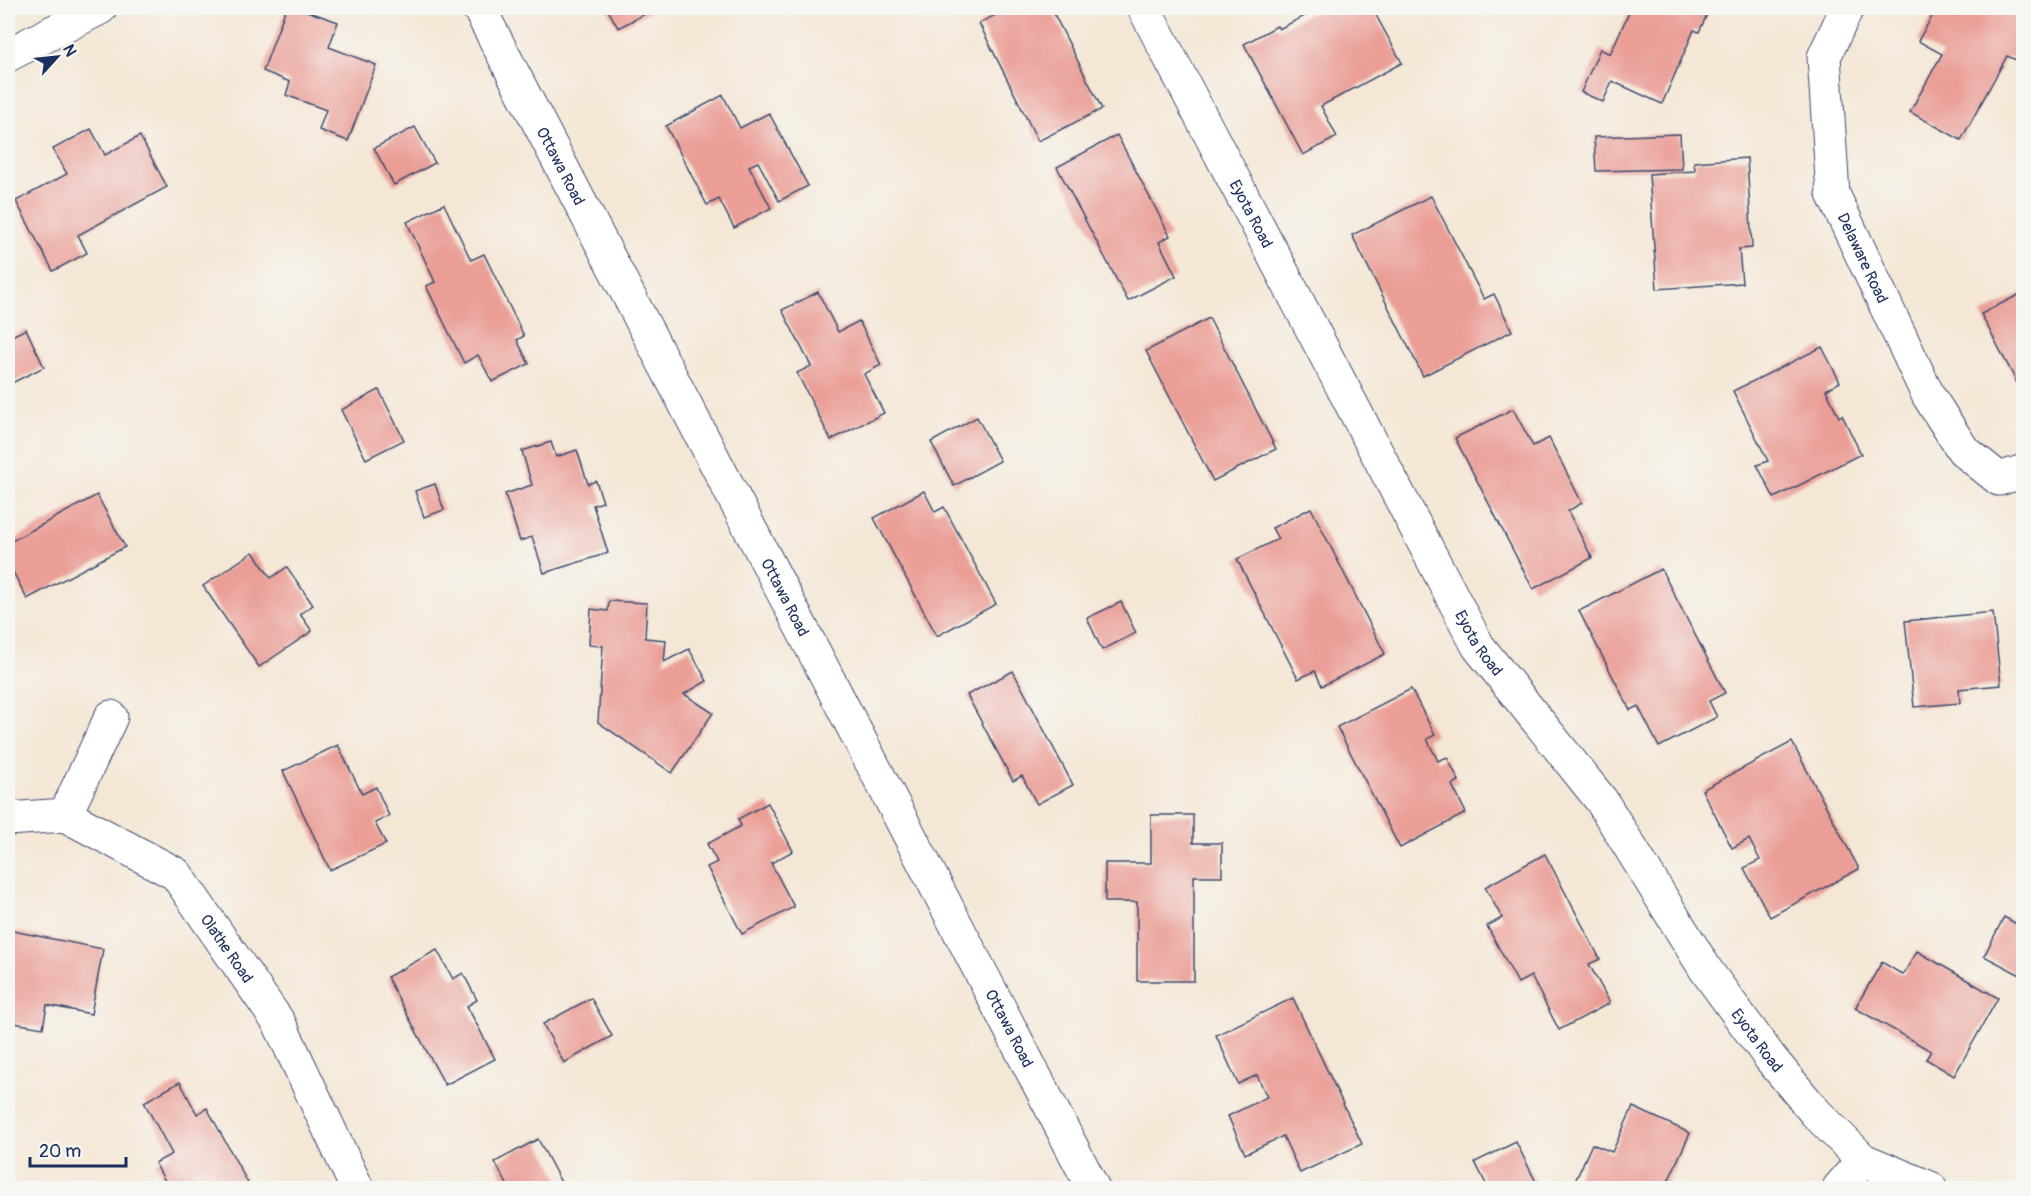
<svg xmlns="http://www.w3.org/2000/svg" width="2031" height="1196" font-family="Pangolin,sans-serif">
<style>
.building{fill:#ea9e96}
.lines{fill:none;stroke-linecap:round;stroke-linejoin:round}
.minor-casing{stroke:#3c4b70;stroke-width:35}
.minor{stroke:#fff;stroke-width:33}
.labels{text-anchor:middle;stroke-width:4.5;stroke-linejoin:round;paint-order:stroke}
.street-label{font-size:16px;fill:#1b2f5e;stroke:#f6f6f2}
</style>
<rect width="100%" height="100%" fill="#f6f6f2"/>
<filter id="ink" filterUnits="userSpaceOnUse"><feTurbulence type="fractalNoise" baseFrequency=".0167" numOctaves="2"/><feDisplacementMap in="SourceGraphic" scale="12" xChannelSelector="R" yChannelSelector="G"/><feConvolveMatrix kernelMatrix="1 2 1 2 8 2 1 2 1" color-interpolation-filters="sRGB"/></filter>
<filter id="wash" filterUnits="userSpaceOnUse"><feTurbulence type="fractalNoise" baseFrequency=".008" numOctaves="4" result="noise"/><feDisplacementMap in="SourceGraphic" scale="24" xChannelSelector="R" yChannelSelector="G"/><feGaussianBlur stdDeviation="1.35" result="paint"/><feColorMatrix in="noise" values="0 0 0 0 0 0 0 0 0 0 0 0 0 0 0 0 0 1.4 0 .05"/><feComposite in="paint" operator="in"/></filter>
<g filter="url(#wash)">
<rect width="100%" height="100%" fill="#f4e7d5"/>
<g id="blocks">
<!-- building -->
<g class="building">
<path d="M286 8H298L338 22 329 47 376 65 348 141 319 130 326 110 286 95 290 82 263 71Z"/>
<path d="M607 8H656L618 28Z"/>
<path d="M1010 8H1051L1102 109 1038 141 979 23Z"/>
<path d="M1320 8 1323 10 1327 8H1372L1402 63 1321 106 1337 137 1303 155 1244 44 1277 26 1279 29Z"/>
<path d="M1631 8H1710L1699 32 1694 30 1662 104 1612 81 1603 102 1581 92 1600 49 1610 54Z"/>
<path d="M1937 8H1945L1958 15 1962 8H2024V18L2021 23 2024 25V47L2016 60 2007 56 1961 140 1910 112 1942 54 1918 41Z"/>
<path d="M723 95 740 128 769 113 808 186 779 201 758 162 749 166 771 208 734 228 719 199 707 205 666 126Z"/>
<path d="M415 127 435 163 394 185 374 148Z"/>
<path d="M91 129 105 155 140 136 167 187 78 235 87 253 53 271 16 201 67 174 53 149Z"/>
<path d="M1680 134 1682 169 1596 171 1594 137Z"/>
<path d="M1117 135 1170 236 1159 242 1176 276 1128 301 1057 167Z"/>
<path d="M1747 158 1752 248 1739 249 1742 283 1657 289 1649 174 1695 171 1694 162Z"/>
<path d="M1431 196 1484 299 1494 294 1512 331 1423 376 1352 235Z"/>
<path d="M444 204 471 260 484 254 524 336 517 340 529 364 492 382 478 355 464 363 426 286 435 282 407 222Z"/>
<path d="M818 292 838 332 859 321 881 365 864 374 884 413 831 440 797 373 811 366 782 310Z"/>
<path d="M2024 292V396L1981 314Z"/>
<path d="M1209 318 1276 449 1213 481 1146 351Z"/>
<path d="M26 329 44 367 8 385V338Z"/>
<path d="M1822 347 1840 382 1826 390 1839 417 1842 415 1861 454 1774 498 1757 465 1768 461 1733 391Z"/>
<path d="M379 390 404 440 366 459 341 410Z"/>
<path d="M1513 409 1533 446 1549 438 1582 503 1568 511 1592 558 1533 589 1455 438Z"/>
<path d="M977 417 1000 461 954 486 931 442Z"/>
<path d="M551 442 556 457 577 450 588 484 596 481 603 502 593 505 608 553 544 573 532 537 520 541 505 494 532 485 522 451Z"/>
<path d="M435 484 444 510 424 517 415 491Z"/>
<path d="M924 491 935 512 944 507 996 604 937 636 874 518Z"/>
<path d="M97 495 125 547 27 599 8 562V543Z"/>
<path d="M1311 508 1385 654 1322 686 1315 671 1298 679 1237 559 1278 539 1272 528Z"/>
<path d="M253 552 271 578 287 567 313 605 300 614 312 631 259 667 203 586Z"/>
<path d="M1661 569 1725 693 1709 701 1717 717 1659 747 1638 706 1630 710 1579 611Z"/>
<path d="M609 601 647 603 645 638 666 640 664 662 689 649 707 681 684 694 713 713 672 773 598 722 603 646 589 645 591 609 608 611Z"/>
<path d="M1121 602 1136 633 1102 650 1087 618Z"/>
<path d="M1993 612 2001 685 1959 689 1960 703 1914 707 1905 621Z"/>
<path d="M1013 671 1073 785 1037 804 1022 776 1013 781 967 695Z"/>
<path d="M1411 689 1435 735 1427 739 1438 761 1447 757 1459 781 1452 785 1466 813 1400 848 1337 727Z"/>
<path d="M1792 742 1859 869 1770 917 1744 868 1760 860 1749 839 1732 848 1702 790Z"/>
<path d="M338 745 362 794 376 787 389 816 375 823 386 844 330 870 283 771Z"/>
<path d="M768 803 793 851 771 863 794 907 742 934 707 867 717 862 707 844 741 826 738 819Z"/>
<path d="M1151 815H1193V843H1222V876H1194V981H1137V902H1105V863H1151Z"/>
<path d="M1545 854 1600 959 1589 964 1610 1003 1559 1030 1531 976 1518 983 1487 926 1502 918 1485 887Z"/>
<path d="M2004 917 2024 928V977L1984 956Z"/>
<path d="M8 930 103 949 91 1014 47 1005 43 1028 8 1022Z"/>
<path d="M437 950 453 979 463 973 477 1000 467 1006 495 1059 445 1085 387 977Z"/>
<path d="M1917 951 1998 998 1954 1076 1926 1059 1931 1051 1855 1008 1882 962 1903 975Z"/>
<path d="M591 998 612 1036 564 1063 543 1024Z"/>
<path d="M1293 998 1362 1144 1300 1173 1283 1136 1245 1154 1228 1116 1267 1097 1257 1075 1238 1084 1216 1035Z"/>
<path d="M180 1082 197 1114 207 1108 250 1187 169 1188 155 1163 172 1154 144 1102Z"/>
<path d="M1633 1107 1690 1133 1665 1188H1572L1592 1144 1612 1152Z"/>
<path d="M538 1139 564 1188H509L495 1162Z"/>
<path d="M1516 1142 1538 1186 1532 1188H1488L1475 1162Z"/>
<path d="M580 1182 583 1188H567Z"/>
</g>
</g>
</g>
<g filter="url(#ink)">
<use href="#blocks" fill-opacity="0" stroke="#3c4b70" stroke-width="1.5"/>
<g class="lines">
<!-- minor casing -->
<g class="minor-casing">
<g id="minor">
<path id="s1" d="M479 8 1093 1188"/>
<path id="s2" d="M1144 8 1478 646 1601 800 1706 970 1771 1059 1815 1112 1863 1160 1930 1188"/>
<path id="s3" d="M1847 8 1824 57 1833 194 1928 395 1963 450 1999 479 2024 471"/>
<path d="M8 55 100 8"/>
<path d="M65 815 111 717"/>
<path id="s4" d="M8 819 65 815 176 874 279 1023 357 1188"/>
<path d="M1839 1188 1863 1160"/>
</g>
</g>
<!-- minor -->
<use href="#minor" class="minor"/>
</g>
</g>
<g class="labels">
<!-- street labels -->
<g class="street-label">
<text dy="6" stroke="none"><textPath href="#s1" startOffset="178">Ottawa Road</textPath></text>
<text dy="6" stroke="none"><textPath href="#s2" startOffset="232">Eyota Road</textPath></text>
<text dy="6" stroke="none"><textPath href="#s3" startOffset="262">Delaware Road</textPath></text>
<text dy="6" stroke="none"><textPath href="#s1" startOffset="664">Ottawa Road</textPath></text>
<text dy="6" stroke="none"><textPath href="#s2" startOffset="718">Eyota Road</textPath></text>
<text dy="6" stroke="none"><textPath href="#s4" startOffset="273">Olathe Road</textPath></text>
<text dy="6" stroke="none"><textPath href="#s1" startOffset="1150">Ottawa Road</textPath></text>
<text dy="6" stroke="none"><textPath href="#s2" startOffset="1204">Eyota Road</textPath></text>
</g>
</g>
<!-- margin -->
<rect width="2031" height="1196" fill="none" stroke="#f6f6f2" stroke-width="30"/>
<!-- north arrow -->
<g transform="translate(57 57) rotate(63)" stroke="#f6f6f2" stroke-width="4.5" paint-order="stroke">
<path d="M0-4.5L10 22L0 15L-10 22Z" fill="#1b2f5e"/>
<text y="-9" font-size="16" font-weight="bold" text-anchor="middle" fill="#1b2f5e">N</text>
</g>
<!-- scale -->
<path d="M30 1157v9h96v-9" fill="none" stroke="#1b2f5e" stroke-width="3"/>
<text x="39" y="1157" font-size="18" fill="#1b2f5e" stroke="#f6f6f2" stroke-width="4.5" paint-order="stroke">20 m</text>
</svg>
